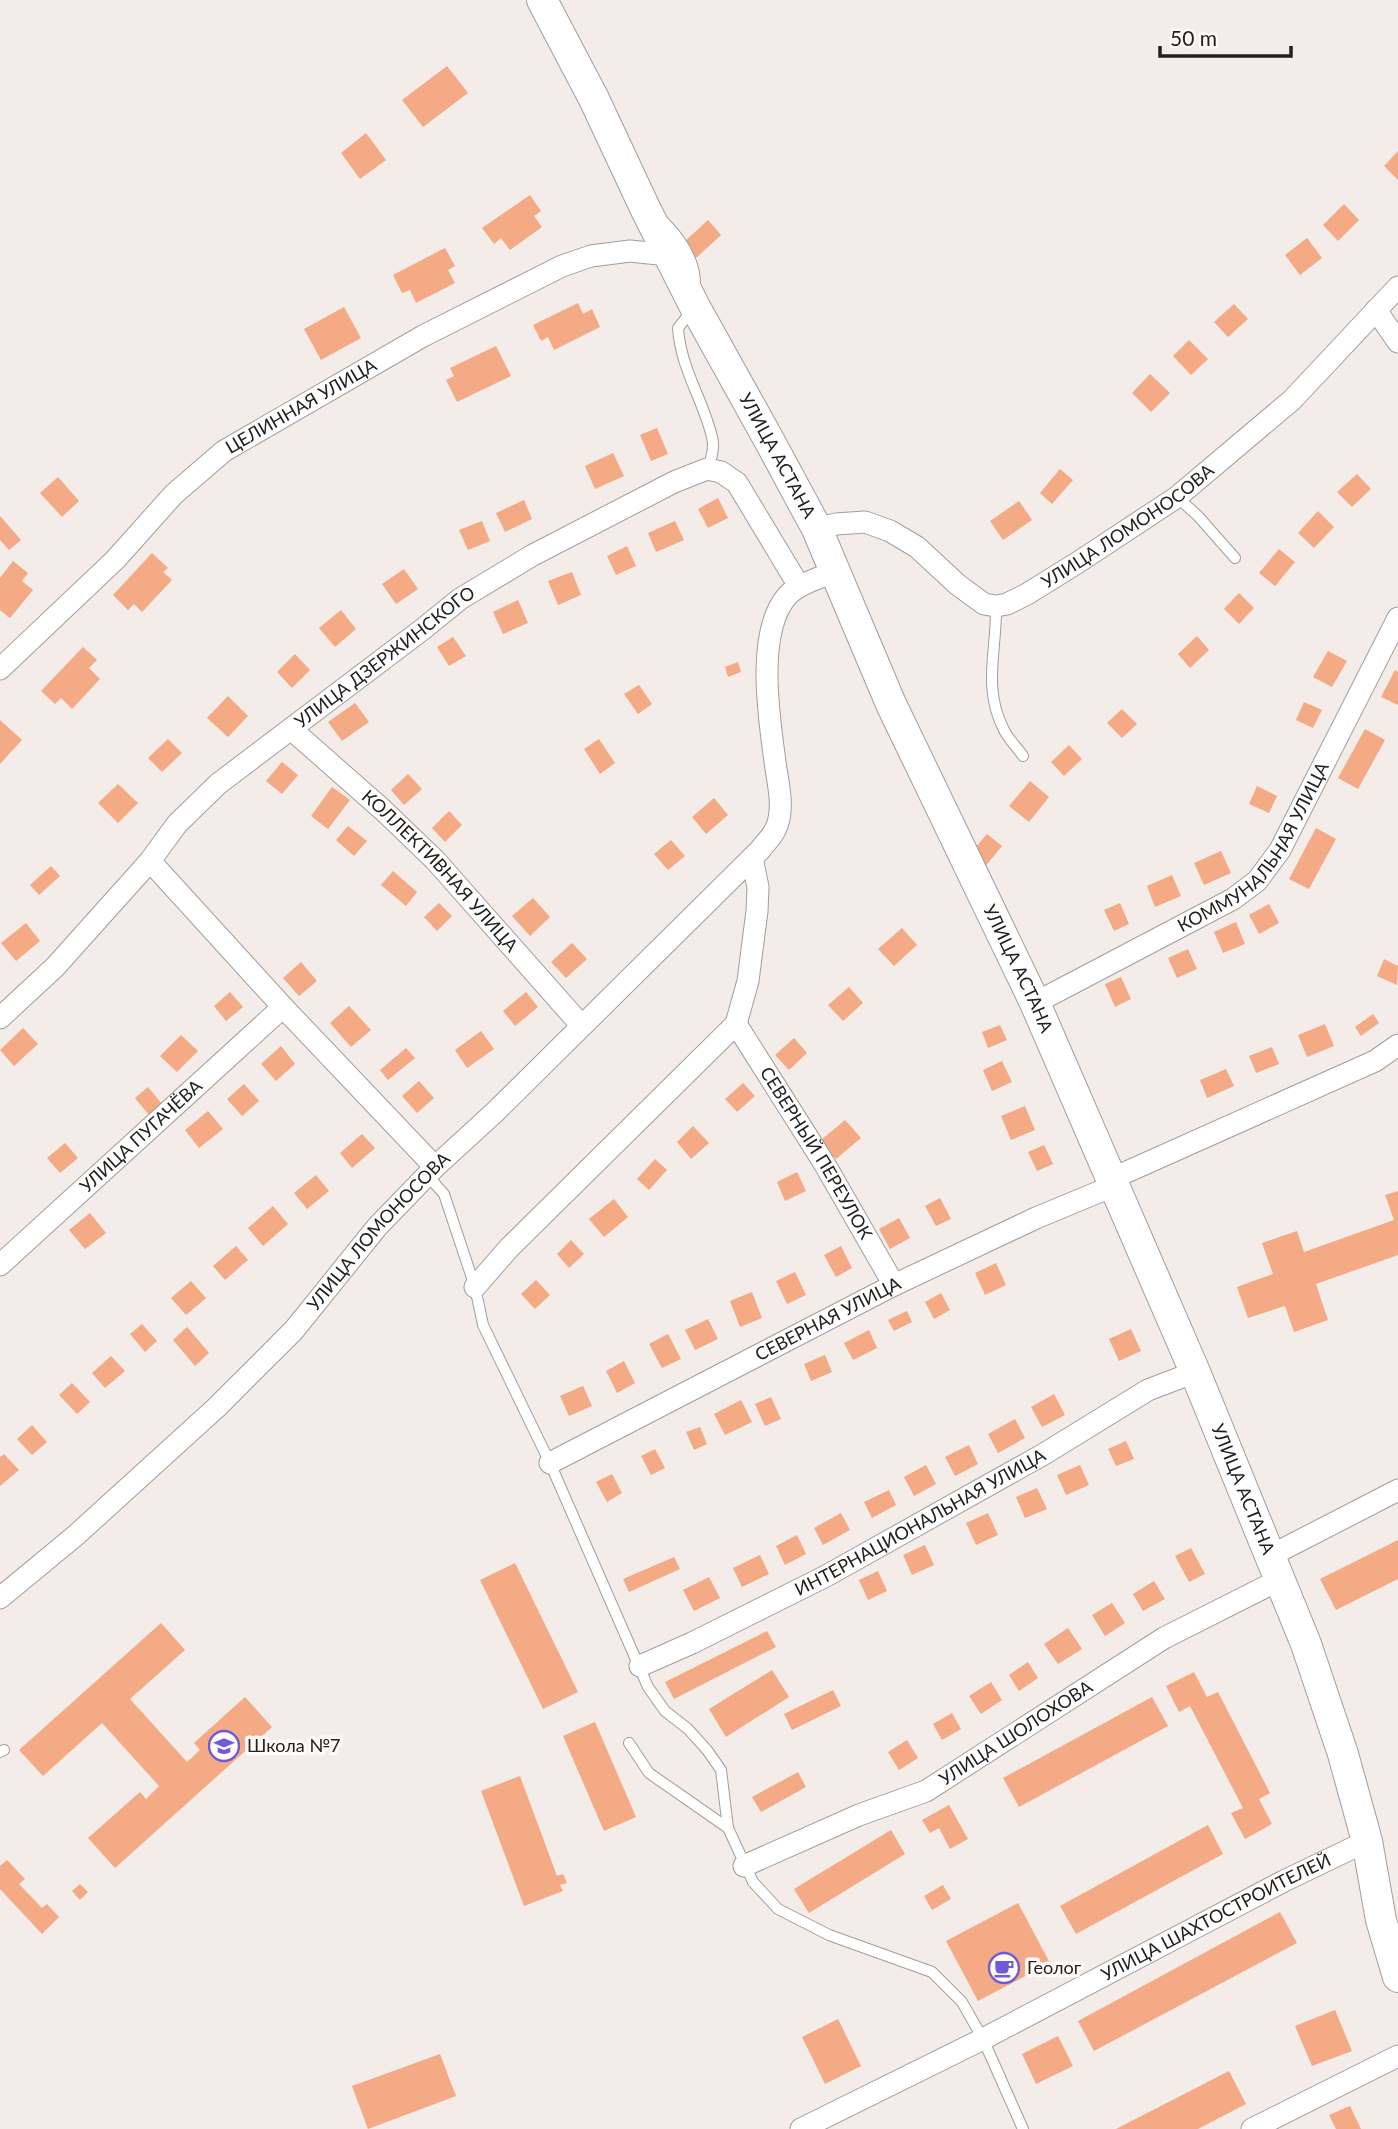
<svg xmlns="http://www.w3.org/2000/svg" width="1398" height="2129" font-family="Lato,sans-serif">
<style>
.building{fill:#f4aa84}
.lines{fill:none;stroke-linecap:round;stroke-linejoin:round}
.lane-casing{stroke:#a49d9a;stroke-width:12}
.street-casing{stroke:#a49d9a;stroke-width:23}
.secondary-casing{stroke:#a49d9a;stroke-width:32}
.lane{stroke:#fff;stroke-width:10}
.street{stroke:#fff;stroke-width:21}
.secondary{stroke:#fff;stroke-width:30}
.labels{text-anchor:middle;stroke-width:7;stroke-linejoin:round;paint-order:stroke}
.street-label{font-size:18px;fill:#232120;stroke:#fff9f7}
.poi-label{font-size:18px;fill:#232120;stroke:#fff9f7;text-anchor:start}
</style>
<rect width="100%" height="100%" fill="#f3ece8"/>
<!-- building -->
<g class="building">
<path d="M447 66 468 93 423 127 402 100Z"/>
<path d="M366 133 386 160 360 179 341 153Z"/>
<path d="M1398 151V180L1384 166Z"/>
<path d="M530 195 541 211 534 216 542 227 510 250 501 238 494 244 482 228Z"/>
<path d="M1344 204 1359 220 1338 241 1323 225Z"/>
<path d="M708 220 721 235 696 258 683 243Z"/>
<path d="M1307 238 1322 258 1300 275 1285 255Z"/>
<path d="M445 248 455 266 448 270 455 283 416 303 410 290 402 293 393 275Z"/>
<path d="M578 303 583 314 592 309 600 327 554 350 548 337 541 341 533 325Z"/>
<path d="M1234 304 1248 319 1228 337 1214 322Z"/>
<path d="M344 307 361 338 321 360 304 329Z"/>
<path d="M1189 340 1208 359 1191 375 1173 356Z"/>
<path d="M496 346 511 376 457 402 446 380 454 376 450 368Z"/>
<path d="M1150 374 1170 393 1151 412 1132 393Z"/>
<path d="M657 428 668 454 651 461 640 435Z"/>
<path d="M613 453 624 476 595 489 585 466Z"/>
<path d="M1060 469 1073 480 1052 504 1040 493Z"/>
<path d="M1357 474 1371 489 1352 507 1337 492Z"/>
<path d="M58 477 79 501 62 517 40 493Z"/>
<path d="M718 498 728 518 708 528 698 509Z"/>
<path d="M524 500 532 519 505 532 496 513Z"/>
<path d="M1019 501 1032 520 1003 540 990 521Z"/>
<path d="M1318 511 1334 527 1314 548 1298 533Z"/>
<path d="M0 516 21 540 9 550 0 540Z"/>
<path d="M482 521 490 541 468 550 459 530Z"/>
<path d="M675 521 684 540 656 552 648 533Z"/>
<path d="M627 546 636 566 616 575 607 556Z"/>
<path d="M1279 549 1295 562 1275 586 1259 573Z"/>
<path d="M152 553 168 568 163 572 172 580 142 612 134 604 128 610 113 595Z"/>
<path d="M13 561 28 573 22 581 33 590 10 618 0 610V578Z"/>
<path d="M404 569 418 589 396 604 382 584Z"/>
<path d="M572 572 581 595 558 605 548 581Z"/>
<path d="M1239 593 1254 608 1239 624 1224 609Z"/>
<path d="M518 600 528 623 503 634 493 612Z"/>
<path d="M341 610 356 629 335 647 319 628Z"/>
<path d="M1197 636 1209 650 1190 668 1178 654Z"/>
<path d="M453 637 466 656 449 666 437 647Z"/>
<path d="M83 647 97 660 89 668 100 679 72 709 61 698 55 704 41 691Z"/>
<path d="M1328 651 1347 661 1332 687 1313 677Z"/>
<path d="M295 654 310 670 292 688 277 672Z"/>
<path d="M738 662 741 672 728 677 725 667Z"/>
<path d="M1395 670 1398 672V705L1381 697Z"/>
<path d="M639 685 652 704 638 714 624 694Z"/>
<path d="M228 696 248 716 228 737 207 718Z"/>
<path d="M1304 702 1322 710 1313 728 1296 720Z"/>
<path d="M355 703 369 722 342 741 328 722Z"/>
<path d="M1122 709 1137 724 1122 738 1107 723Z"/>
<path d="M0 720 22 740 0 764Z"/>
<path d="M1365 729 1385 740 1358 789 1338 778Z"/>
<path d="M168 739 182 753 162 772 148 758Z"/>
<path d="M599 739 615 763 600 774 584 749Z"/>
<path d="M1069 745 1082 759 1064 776 1051 762Z"/>
<path d="M282 762 298 775 282 794 266 781Z"/>
<path d="M408 774 422 789 404 805 391 790Z"/>
<path d="M1030 781 1049 797 1029 822 1009 806Z"/>
<path d="M118 784 138 803 118 823 98 803Z"/>
<path d="M1257 786 1277 796 1269 813 1249 804Z"/>
<path d="M332 787 350 800 328 829 311 816Z"/>
<path d="M714 798 728 815 706 834 692 817Z"/>
<path d="M449 811 462 825 445 842 432 828Z"/>
<path d="M348 826 367 841 354 856 336 840Z"/>
<path d="M1316 828 1336 839 1309 889 1289 879Z"/>
<path d="M987 834 1002 846 983 869 968 856Z"/>
<path d="M671 840 685 856 668 870 654 854Z"/>
<path d="M1221 851 1231 873 1204 885 1194 863Z"/>
<path d="M51 866 60 876 39 895 30 885Z"/>
<path d="M393 871 417 892 406 906 381 885Z"/>
<path d="M1172 875 1181 896 1155 907 1147 886Z"/>
<path d="M533 898 550 917 530 936 512 916Z"/>
<path d="M439 903 452 916 437 931 424 917Z"/>
<path d="M1120 903 1129 924 1114 931 1104 910Z"/>
<path d="M1269 904 1279 923 1259 934 1249 915Z"/>
<path d="M1236 922 1245 944 1223 953 1214 932Z"/>
<path d="M26 923 40 941 16 961 1 943Z"/>
<path d="M902 928 917 945 894 966 878 949Z"/>
<path d="M572 943 587 959 566 978 551 962Z"/>
<path d="M1188 949 1197 969 1177 978 1168 958Z"/>
<path d="M1384 959 1398 966 1397 985 1377 976Z"/>
<path d="M301 962 317 981 299 996 283 978Z"/>
<path d="M1121 977 1131 999 1115 1007 1105 984Z"/>
<path d="M849 987 863 1003 843 1021 828 1005Z"/>
<path d="M230 992 243 1007 226 1021 214 1006Z"/>
<path d="M526 992 538 1007 515 1026 503 1011Z"/>
<path d="M349 1006 371 1030 351 1047 330 1023Z"/>
<path d="M1373 1014 1379 1023 1361 1036 1355 1027Z"/>
<path d="M1325 1024 1334 1046 1307 1057 1298 1035Z"/>
<path d="M1000 1025 1007 1040 988 1048 982 1032Z"/>
<path d="M23 1028 38 1044 14 1066 0 1050Z"/>
<path d="M481 1031 494 1049 467 1068 455 1050Z"/>
<path d="M181 1035 198 1051 177 1072 160 1056Z"/>
<path d="M794 1038 807 1053 789 1070 775 1055Z"/>
<path d="M281 1046 295 1064 276 1081 261 1064Z"/>
<path d="M1272 1047 1279 1064 1256 1073 1249 1056Z"/>
<path d="M406 1048 415 1058 388 1080 380 1070Z"/>
<path d="M1002 1061 1012 1082 992 1091 983 1070Z"/>
<path d="M1226 1069 1234 1086 1207 1098 1200 1080Z"/>
<path d="M419 1081 434 1098 417 1113 402 1096Z"/>
<path d="M743 1083 755 1096 737 1112 725 1099Z"/>
<path d="M244 1084 259 1101 242 1116 227 1099Z"/>
<path d="M148 1087 162 1104 149 1115 135 1098Z"/>
<path d="M1025 1106 1035 1130 1011 1140 1001 1116Z"/>
<path d="M208 1111 223 1129 199 1148 185 1130Z"/>
<path d="M845 1120 861 1138 836 1159 820 1141Z"/>
<path d="M693 1126 709 1143 691 1159 677 1142Z"/>
<path d="M362 1134 375 1148 352 1168 340 1153Z"/>
<path d="M65 1143 78 1158 60 1173 47 1158Z"/>
<path d="M1044 1145 1053 1164 1037 1171 1028 1152Z"/>
<path d="M655 1159 667 1170 649 1190 637 1179Z"/>
<path d="M797 1172 806 1191 785 1201 777 1182Z"/>
<path d="M316 1175 329 1191 307 1209 294 1193Z"/>
<path d="M1398 1191V1255L1316 1284 1328 1320 1294 1332 1285 1306 1248 1318 1237 1287 1273 1274 1262 1243 1297 1231 1304 1252 1394 1220 1385 1195Z"/>
<path d="M940 1198 951 1219 936 1226 925 1206Z"/>
<path d="M614 1199 628 1217 604 1237 589 1219Z"/>
<path d="M273 1206 288 1224 263 1246 248 1228Z"/>
<path d="M90 1213 106 1233 85 1249 69 1230Z"/>
<path d="M899 1218 910 1238 890 1249 879 1229Z"/>
<path d="M571 1240 584 1254 569 1268 557 1254Z"/>
<path d="M236 1246 248 1260 225 1280 213 1266Z"/>
<path d="M841 1246 852 1268 836 1277 824 1255Z"/>
<path d="M996 1263 1006 1285 985 1295 975 1273Z"/>
<path d="M795 1272 806 1295 787 1304 776 1281Z"/>
<path d="M536 1280 550 1295 535 1309 521 1294Z"/>
<path d="M191 1281 206 1298 186 1315 171 1298Z"/>
<path d="M752 1292 762 1318 740 1327 730 1301Z"/>
<path d="M941 1293 950 1310 934 1319 925 1302Z"/>
<path d="M907 1311 912 1322 894 1331 888 1320Z"/>
<path d="M708 1319 718 1339 695 1350 685 1330Z"/>
<path d="M142 1324 157 1341 145 1352 130 1334Z"/>
<path d="M187 1327 209 1353 195 1366 173 1340Z"/>
<path d="M1131 1329 1141 1351 1119 1361 1109 1339Z"/>
<path d="M869 1330 877 1348 853 1360 844 1343Z"/>
<path d="M668 1334 681 1359 662 1368 649 1344Z"/>
<path d="M825 1355 832 1372 811 1381 804 1364Z"/>
<path d="M111 1356 125 1371 105 1388 92 1373Z"/>
<path d="M624 1361 635 1383 617 1393 606 1371Z"/>
<path d="M72 1383 90 1402 77 1414 59 1395Z"/>
<path d="M583 1386 592 1406 569 1416 560 1396Z"/>
<path d="M1054 1394 1065 1415 1042 1427 1031 1407Z"/>
<path d="M771 1397 781 1419 765 1426 755 1404Z"/>
<path d="M741 1400 752 1422 725 1435 714 1414Z"/>
<path d="M1015 1419 1025 1438 998 1453 988 1434Z"/>
<path d="M32 1425 47 1442 32 1455 17 1439Z"/>
<path d="M700 1427 707 1444 694 1450 686 1432Z"/>
<path d="M1126 1441 1134 1459 1116 1466 1108 1449Z"/>
<path d="M969 1445 978 1464 955 1476 945 1457Z"/>
<path d="M655 1449 665 1468 651 1475 641 1456Z"/>
<path d="M4 1454 19 1470 0 1486V1457Z"/>
<path d="M926 1465 936 1484 914 1496 904 1477Z"/>
<path d="M1080 1465 1089 1485 1066 1495 1057 1475Z"/>
<path d="M612 1474 622 1493 607 1502 596 1482Z"/>
<path d="M1037 1488 1047 1509 1025 1518 1016 1497Z"/>
<path d="M889 1490 896 1505 872 1518 864 1502Z"/>
<path d="M841 1513 850 1530 823 1545 814 1528Z"/>
<path d="M988 1513 998 1535 976 1545 966 1523Z"/>
<path d="M797 1535 806 1554 785 1565 776 1546Z"/>
<path d="M1398 1540V1579L1336 1610 1320 1579Z"/>
<path d="M925 1545 934 1565 912 1575 903 1555Z"/>
<path d="M1191 1548 1205 1574 1189 1582 1175 1556Z"/>
<path d="M760 1555 769 1574 742 1587 733 1568Z"/>
<path d="M674 1557 680 1569 629 1592 623 1579Z"/>
<path d="M515 1563 578 1692 543 1709 480 1580Z"/>
<path d="M878 1571 887 1591 868 1600 859 1580Z"/>
<path d="M709 1577 720 1598 694 1611 683 1590Z"/>
<path d="M1154 1581 1165 1599 1143 1611 1133 1594Z"/>
<path d="M1112 1603 1125 1623 1105 1636 1092 1615Z"/>
<path d="M161 1623 185 1650 130 1699 187 1762 200 1750 194 1743 245 1697 272 1727 115 1868 88 1838 140 1792 146 1799 159 1786 102 1723 43 1776 19 1750Z"/>
<path d="M1068 1628 1082 1649 1058 1664 1044 1644Z"/>
<path d="M767 1631 776 1647 674 1699 665 1682Z"/>
<path d="M1028 1662 1038 1678 1019 1691 1009 1675Z"/>
<path d="M772 1670 789 1697 726 1737 709 1709Z"/>
<path d="M1194 1672 1207 1697 1218 1692 1270 1793 1259 1799 1272 1824 1245 1839 1231 1813 1243 1808 1190 1706 1179 1712 1166 1686Z"/>
<path d="M991 1682 1002 1700 981 1714 969 1696Z"/>
<path d="M833 1690 841 1706 792 1730 784 1714Z"/>
<path d="M1152 1697 1168 1726 1019 1807 1003 1778Z"/>
<path d="M952 1713 961 1729 942 1740 933 1724Z"/>
<path d="M595 1722 636 1817 604 1831 563 1736Z"/>
<path d="M907 1740 918 1758 899 1770 888 1752Z"/>
<path d="M798 1772 806 1787 761 1812 752 1797Z"/>
<path d="M520 1776 557 1876 563 1874 567 1883 560 1885 563 1891 524 1906 481 1791Z"/>
<path d="M949 1805 968 1839 950 1849 939 1828 930 1833 922 1820Z"/>
<path d="M1208 1825 1223 1854 1076 1934 1060 1906Z"/>
<path d="M891 1830 905 1854 809 1913 794 1889Z"/>
<path d="M7 1860 25 1879 19 1884 42 1908 47 1904 59 1917 42 1934 0 1889V1866Z"/>
<path d="M80 1884 88 1892 80 1900 72 1891Z"/>
<path d="M943 1885 951 1899 932 1910 924 1896Z"/>
<path d="M1018 1903 1050 1963 978 2001 946 1941Z"/>
<path d="M1280 1912 1297 1943 1094 2051 1078 2021Z"/>
<path d="M1335 2010 1352 2051 1312 2066 1295 2026Z"/>
<path d="M838 2019 861 2066 825 2084 802 2037Z"/>
<path d="M1058 2036 1073 2066 1036 2084 1022 2054Z"/>
<path d="M440 2054 456 2096 368 2129 352 2086Z"/>
<path d="M1229 2071 1246 2104 1198 2129H1116Z"/>
<path d="M1350 2106 1361 2129H1336L1329 2115Z"/>
</g>
<g class="lines">
<!-- lane casing -->
<g class="lane-casing">
<g id="lane">
<path d="M664 222C681 239 696 262 695 287"/>
<path d="M693 309 678 328C681 370 703 399 712 437 715 448 712 458 707 469"/>
<path d="M1177 497 1198 516 1235 558"/>
<path d="M996 606C997 650 982 688 1004 730 1008 739 1017 747 1023 756"/>
<path d="M427 1175 444 1194 475 1287 483 1325 550 1463 648 1687 665 1711 688 1729 707 1750 721 1770 728 1828 753 1882 778 1909 829 1935 932 1972 962 2002 983 2039 1023 2129"/>
<path d="M629 1743 649 1773 728 1828"/>
<path d="M0 1752 4 1750"/>
</g>
</g>
<!-- street casing -->
<g class="street-casing">
<g id="street">
<path d="M1376 310 1398 342"/>
<path id="s1" d="M817 529 836 524 865 522 890 531 917 547 958 585 984 604 996 606 1007 604 1027 594 1077 563 1177 497 1292 400 1398 287"/>
<path id="s2" d="M0 669 115 560 174 494 224 451 423 336 562 266 591 256 630 251 668 255"/>
<path id="s3" d="M291 729 383 810 435 860 581 1025"/>
<path d="M150 861 283 1007 435 1167"/>
<path id="s4" d="M1035 1003 1233 899 1257 881 1280 850 1398 618"/>
<path id="s5" d="M0 1018 55 967 150 861 177 824 218 784 423 629 460 599 533 555 674 482 707 469 721 472 737 483 799 586"/>
<path id="s6" d="M736 1024 824 1163 894 1285"/>
<path d="M1111 1179 1375 1061 1398 1045"/>
<path id="s7" d="M0 1265 283 1007"/>
<path d="M475 1287 509 1248 736 1024 748 981 757 911 758 887 752 858"/>
<path id="s8" d="M550 1463 894 1285 1036 1218 1113 1186"/>
<path d="M1270 1556 1398 1490"/>
<path id="s9" d="M0 1598 75 1536 217 1407 294 1330 377 1227 435 1167 495 1112 760 850C765 843 773 836 776 828 784 811 779 787 776 769 770 724 754 632 788 595 800 583 820 578 836 571"/>
<path id="s10" d="M640 1666 692 1643 826 1576 1044 1454 1148 1390 1195 1372"/>
<path id="s11" d="M744 1866 859 1815 926 1791 1164 1638 1279 1580"/>
<path id="s12" d="M801 2129 983 2039 1284 1881 1367 1841"/>
<path d="M1252 2129 1398 2056"/>
</g>
</g>
<!-- secondary casing -->
<g class="secondary-casing">
<g id="secondary">
<path id="s13" d="M542 0 594 99 645 208 695 307 769 440 817 529 891 704 1035 1003 1195 1372 1306 1644 1343 1754 1367 1841 1381 1920 1398 1977"/>
</g>
</g>
<!-- lane -->
<use href="#lane" class="lane"/>
<!-- street -->
<use href="#street" class="street"/>
<!-- secondary -->
<use href="#secondary" class="secondary"/>
</g>
<!-- icons -->
<defs>
<g id="school-ring" transform="scale(1.575)"><circle r="9.5" fill="#fff9f7" stroke="#6d5cd6" stroke-width="1.5"/><path d="M0-5L7-2L0 1L-7-2ZM-4 1L0 2.5L4 1V4Q0 6-4 4Z" fill="#6d5cd6"/></g>
<g id="cafe-ring" transform="scale(1.575)"><circle r="9.5" fill="#fff9f7" stroke="#6d5cd6" stroke-width="1.5"/><path d="M-5.5-4.5H6V0H3Q3 3.5 0 3.5H-2.5Q-5.5 3.5-5.5 0ZM3-3.2v2h1.7v-2ZM-6 4.5H4V6H-6Z" fill="#6d5cd6"/></g>
</defs>
<g fill-rule="evenodd">
<use href="#school-ring" x="224" y="1746"/>
<use href="#cafe-ring" x="1004" y="1968"/>
</g>
<g class="labels">
<!-- street labels -->
<g class="street-label">
<text dy="6" stroke="none"><textPath href="#s2" startOffset="402">ЦЕЛИННАЯ УЛИЦА</textPath></text>
<text dy="6" stroke="none"><textPath href="#s13" startOffset="513">УЛИЦА АСТАНА</textPath></text>
<text dy="6" stroke="none"><textPath href="#s1" startOffset="362">УЛИЦА ЛОМОНОСОВА</textPath></text>
<text dy="6" stroke="none"><textPath href="#s5" startOffset="530">УЛИЦА ДЗЕРЖИНСКОГО</textPath></text>
<text dy="6" stroke="none"><textPath href="#s4" startOffset="276">КОММУНАЛЬНАЯ УЛИЦА</textPath></text>
<text dy="6" stroke="none"><textPath href="#s3" startOffset="206">КОЛЛЕКТИВНАЯ УЛИЦА</textPath></text>
<text dy="6" stroke="none"><textPath href="#s13" startOffset="1080">УЛИЦА АСТАНА</textPath></text>
<text dy="6" stroke="none"><textPath href="#s7" startOffset="191">УЛИЦА ПУГАЧЁВА</textPath></text>
<text dy="6" stroke="none"><textPath href="#s6" startOffset="152">СЕВЕРНЫЙ ПЕРЕУЛОК</textPath></text>
<text dy="6" stroke="none"><textPath href="#s9" startOffset="528">УЛИЦА ЛОМОНОСОВА</textPath></text>
<text dy="6" stroke="none"><textPath href="#s8" startOffset="313">СЕВЕРНАЯ УЛИЦА</textPath></text>
<text dy="6" stroke="none"><textPath href="#s13" startOffset="1647">УЛИЦА АСТАНА</textPath></text>
<text dy="6" stroke="none"><textPath href="#s10" startOffset="315">ИНТЕРНАЦИОНАЛЬНАЯ УЛИЦА</textPath></text>
<text dy="6" stroke="none"><textPath href="#s11" startOffset="304">УЛИЦА ШОЛОХОВА</textPath></text>
<text dy="6" stroke="none"><textPath href="#s12" startOffset="466">УЛИЦА ШАХТОСТРОИТЕЛЕЙ</textPath></text>
</g>
<!-- poi labels -->
<g class="poi-label">
<text x="247" y="1752">Школа №7</text>
<text x="1027" y="1974">Геолог</text>
</g>
</g>
<!-- scale -->
<path d="M1160 46v10h131v-10" fill="none" stroke="#232120" stroke-width="3.5"/>
<text x="1170" y="46" font-size="21" fill="#232120" stroke="#fff9f7" stroke-width="5" paint-order="stroke">50 m</text>
</svg>
